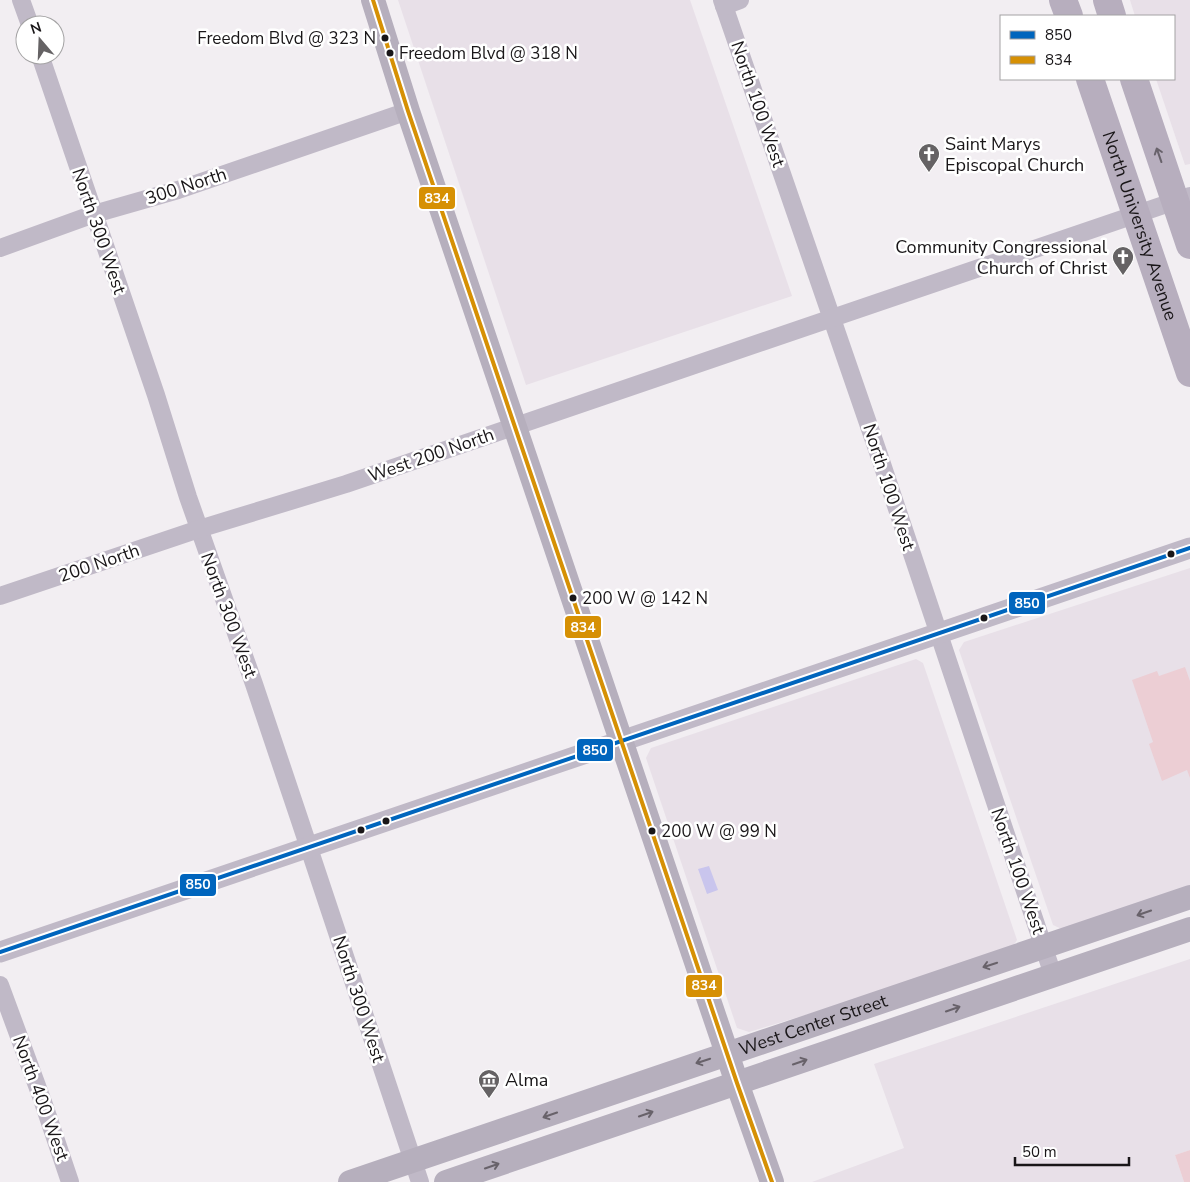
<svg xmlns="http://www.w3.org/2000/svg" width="1190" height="1182" font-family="'Nunito Sans',sans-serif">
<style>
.built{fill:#e8e0e8}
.green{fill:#ecced4}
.water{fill:#c9c5ed}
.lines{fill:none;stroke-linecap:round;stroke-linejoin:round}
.minor{stroke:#c0b9c7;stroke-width:18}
.tertiary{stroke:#c0b9c7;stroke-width:21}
.secondary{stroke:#b6afbd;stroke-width:24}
.trunk{stroke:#b7aebe;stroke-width:28}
.bus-1-casing{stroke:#fff;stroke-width:8}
.bus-2-casing{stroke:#fff;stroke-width:8}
.bus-1{stroke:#0065bd;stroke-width:4}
.bus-2{stroke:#d69004;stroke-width:4}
.oneway{stroke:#68626b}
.oneway2{stroke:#68626a}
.bus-dot{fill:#191618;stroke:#fff;stroke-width:2}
.labels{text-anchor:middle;stroke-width:5;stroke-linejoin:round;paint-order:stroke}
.bus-label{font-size:17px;fill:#191618;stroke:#fff;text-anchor:start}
.street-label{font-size:18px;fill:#191618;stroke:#fff}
.poi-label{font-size:18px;fill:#191618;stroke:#fff;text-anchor:start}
.line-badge{stroke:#fff;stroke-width:2}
.badge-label{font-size:14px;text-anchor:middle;font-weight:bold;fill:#fff}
</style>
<rect width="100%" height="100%" fill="#f2eef2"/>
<!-- built -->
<g class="built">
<path d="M398 0H690L792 296 526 385Z"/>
<path d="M1130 0H1190V164L1185 165 1156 79H1174V16H1135Z"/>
<path d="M1190 568V891L1066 931 1053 925 959 650 964 642Z"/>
<path d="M916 659 923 663 1017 940 1011 949 875 994 749 1032 737 1028 646 758 651 748Z"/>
<path d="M1190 959V1150L1175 1155 1184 1182H812L904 1148 874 1064Z"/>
</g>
<!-- green -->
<g class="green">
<path d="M1185 667 1190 681V778L1187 770 1162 781 1149 744 1153 742 1132 680 1157 671 1159 676Z"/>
<path d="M1190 1150V1182H1184L1175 1155Z"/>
</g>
<!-- water -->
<path class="water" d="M709 866 718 890 707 894 698 869Z"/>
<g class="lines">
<!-- minor -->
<g class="minor">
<path d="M21 0 30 25"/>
<path d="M722 0 879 455 1053 975"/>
<path d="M724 6 740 0"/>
<path d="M40 55 156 395 188 497 254 684 299 818 420 1182"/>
<path d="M0 248 94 214 178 190 408 111"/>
<path d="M0 596 199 529 346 484 1190 196"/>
<path d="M0 985 43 1102 70 1182"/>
</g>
<!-- tertiary -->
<path class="tertiary" d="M0 952 1190 548"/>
<!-- secondary -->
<g class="secondary">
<path d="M373 0 408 111 737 1083 772 1182"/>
<path id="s1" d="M350 1182 1190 897"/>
<path d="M446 1182 1190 929"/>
</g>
<!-- trunk -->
<g class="trunk">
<path d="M1063 0 1069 16"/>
<path d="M1107 0 1112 16"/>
<path id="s2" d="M1090 79 1190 373"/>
<path d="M1134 79 1190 245"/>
</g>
<!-- bus-1 casing -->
<g class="bus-1-casing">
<path id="bus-1" d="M0 952 1190 548"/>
</g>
<!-- bus-2 casing -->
<g class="bus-2-casing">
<path id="bus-2" d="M373 0 408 111 737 1083 772 1182"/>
</g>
<!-- bus-1 -->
<use href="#bus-1" class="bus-1"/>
<!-- bus-2 -->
<use href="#bus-2" class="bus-2"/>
</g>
<!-- one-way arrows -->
<defs><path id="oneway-shaft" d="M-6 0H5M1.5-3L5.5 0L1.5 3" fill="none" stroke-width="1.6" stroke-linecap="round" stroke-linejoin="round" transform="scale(1.25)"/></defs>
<use class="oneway" href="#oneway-shaft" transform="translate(1159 155) rotate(-109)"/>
<g class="oneway2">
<use href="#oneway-shaft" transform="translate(1144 913) rotate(161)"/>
<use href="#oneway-shaft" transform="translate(990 965) rotate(162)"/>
<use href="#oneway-shaft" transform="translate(953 1009) rotate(-19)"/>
<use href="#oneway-shaft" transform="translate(703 1061) rotate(162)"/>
<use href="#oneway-shaft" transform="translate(800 1062) rotate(-19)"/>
<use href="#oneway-shaft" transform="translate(646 1114) rotate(-19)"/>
<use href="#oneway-shaft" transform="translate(550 1115) rotate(161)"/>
<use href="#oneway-shaft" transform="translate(492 1166) rotate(-19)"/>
</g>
<!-- icons -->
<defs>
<g id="church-pin" transform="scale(1.125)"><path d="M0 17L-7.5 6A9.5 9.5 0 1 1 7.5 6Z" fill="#656264" stroke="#fff"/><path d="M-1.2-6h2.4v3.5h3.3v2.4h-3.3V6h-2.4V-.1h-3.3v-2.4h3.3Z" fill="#fff"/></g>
<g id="museum-pin" transform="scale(1.125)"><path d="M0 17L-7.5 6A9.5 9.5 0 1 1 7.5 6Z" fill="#656264" stroke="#fff"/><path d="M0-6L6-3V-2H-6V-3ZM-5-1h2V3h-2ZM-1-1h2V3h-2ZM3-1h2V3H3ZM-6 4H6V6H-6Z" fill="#fff"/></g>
</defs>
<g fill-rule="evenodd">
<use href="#church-pin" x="929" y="154"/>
<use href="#church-pin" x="1123" y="257"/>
<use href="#museum-pin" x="489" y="1080"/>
</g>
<!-- markers -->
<g class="bus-dot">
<circle cx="385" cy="38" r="4.5"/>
<circle cx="390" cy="53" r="4.5"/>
<circle cx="1171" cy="554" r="4.5"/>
<circle cx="573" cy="598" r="4.5"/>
<circle cx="984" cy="618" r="4.5"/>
<circle cx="386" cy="821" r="4.5"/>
<circle cx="361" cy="830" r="4.5"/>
<circle cx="652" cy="831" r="4.5"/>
</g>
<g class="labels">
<!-- bus labels -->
<g class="bus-label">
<text x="376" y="44" text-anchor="end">Freedom Blvd @ 323 N</text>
<text x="399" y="59">Freedom Blvd @ 318 N</text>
<text x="582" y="604">200 W @ 142 N</text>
<text x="661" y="837">200 W @ 99 N</text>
</g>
<!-- street labels -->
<g class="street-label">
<text transform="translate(758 104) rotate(71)" y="6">North 100 West</text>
<text transform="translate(186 186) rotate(-18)" y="6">300 North</text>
<text dy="6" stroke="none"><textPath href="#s2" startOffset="155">North University Avenue</textPath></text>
<text transform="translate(99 231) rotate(71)" y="6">North 300 West</text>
<text transform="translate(431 455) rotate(-19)" y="6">West 200 North</text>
<text transform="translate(889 487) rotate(72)" y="6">North 100 West</text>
<text transform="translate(99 563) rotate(-19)" y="6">200 North</text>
<text transform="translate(229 615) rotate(70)" y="6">North 300 West</text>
<text transform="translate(1018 871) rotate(71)" y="6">North 100 West</text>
<text transform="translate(359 999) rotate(72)" y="6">North 300 West</text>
<text dy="6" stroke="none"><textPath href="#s1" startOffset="489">West Center Street</textPath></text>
<text transform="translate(41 1098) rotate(70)" y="6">North 400 West</text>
</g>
<!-- poi labels -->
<g class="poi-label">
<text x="945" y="150">Saint Marys<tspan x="945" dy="21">Episcopal Church</tspan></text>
<text x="1107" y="253" text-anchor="end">Community Congressional<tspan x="1107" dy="21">Church of Christ</tspan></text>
<text x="505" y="1086">Alma</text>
</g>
</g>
<g class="line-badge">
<rect x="418" y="186" width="38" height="24" rx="5" fill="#d69004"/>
<rect x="1008" y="591" width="38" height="24" rx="5" fill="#0065bd"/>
<rect x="564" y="615" width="38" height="24" rx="5" fill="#d69004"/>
<rect x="576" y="738" width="38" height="24" rx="5" fill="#0065bd"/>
<rect x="179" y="873" width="38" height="24" rx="5" fill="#0065bd"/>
<rect x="685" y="974" width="38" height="24" rx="5" fill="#d69004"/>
</g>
<g class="badge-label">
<text x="437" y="203">834</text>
<text x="1027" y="608">850</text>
<text x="583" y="632">834</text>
<text x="595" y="755">850</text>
<text x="198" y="889">850</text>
<text x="704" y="990">834</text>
</g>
<!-- legend -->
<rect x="1000" y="15" width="175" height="65" fill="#ffffff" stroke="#a3a2a3"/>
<rect x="1010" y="31" width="25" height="8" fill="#0065bd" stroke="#a3a2a3"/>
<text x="1045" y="40" font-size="15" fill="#191618">850</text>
<rect x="1010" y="56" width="25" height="8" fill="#d69004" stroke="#a3a2a3"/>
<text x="1045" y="65" font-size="15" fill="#191618">834</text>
<!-- north arrow -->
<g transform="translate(40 40) rotate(341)"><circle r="24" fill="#ffffff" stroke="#a3a2a3"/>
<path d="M0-4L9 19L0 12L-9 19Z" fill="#656264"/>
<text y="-8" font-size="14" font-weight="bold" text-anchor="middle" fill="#191618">N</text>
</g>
<!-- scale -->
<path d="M1015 1157v8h114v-8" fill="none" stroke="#191618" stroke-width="2.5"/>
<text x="1022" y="1157" font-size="15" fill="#191618" stroke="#ffffff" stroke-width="4" paint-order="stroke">50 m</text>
</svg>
